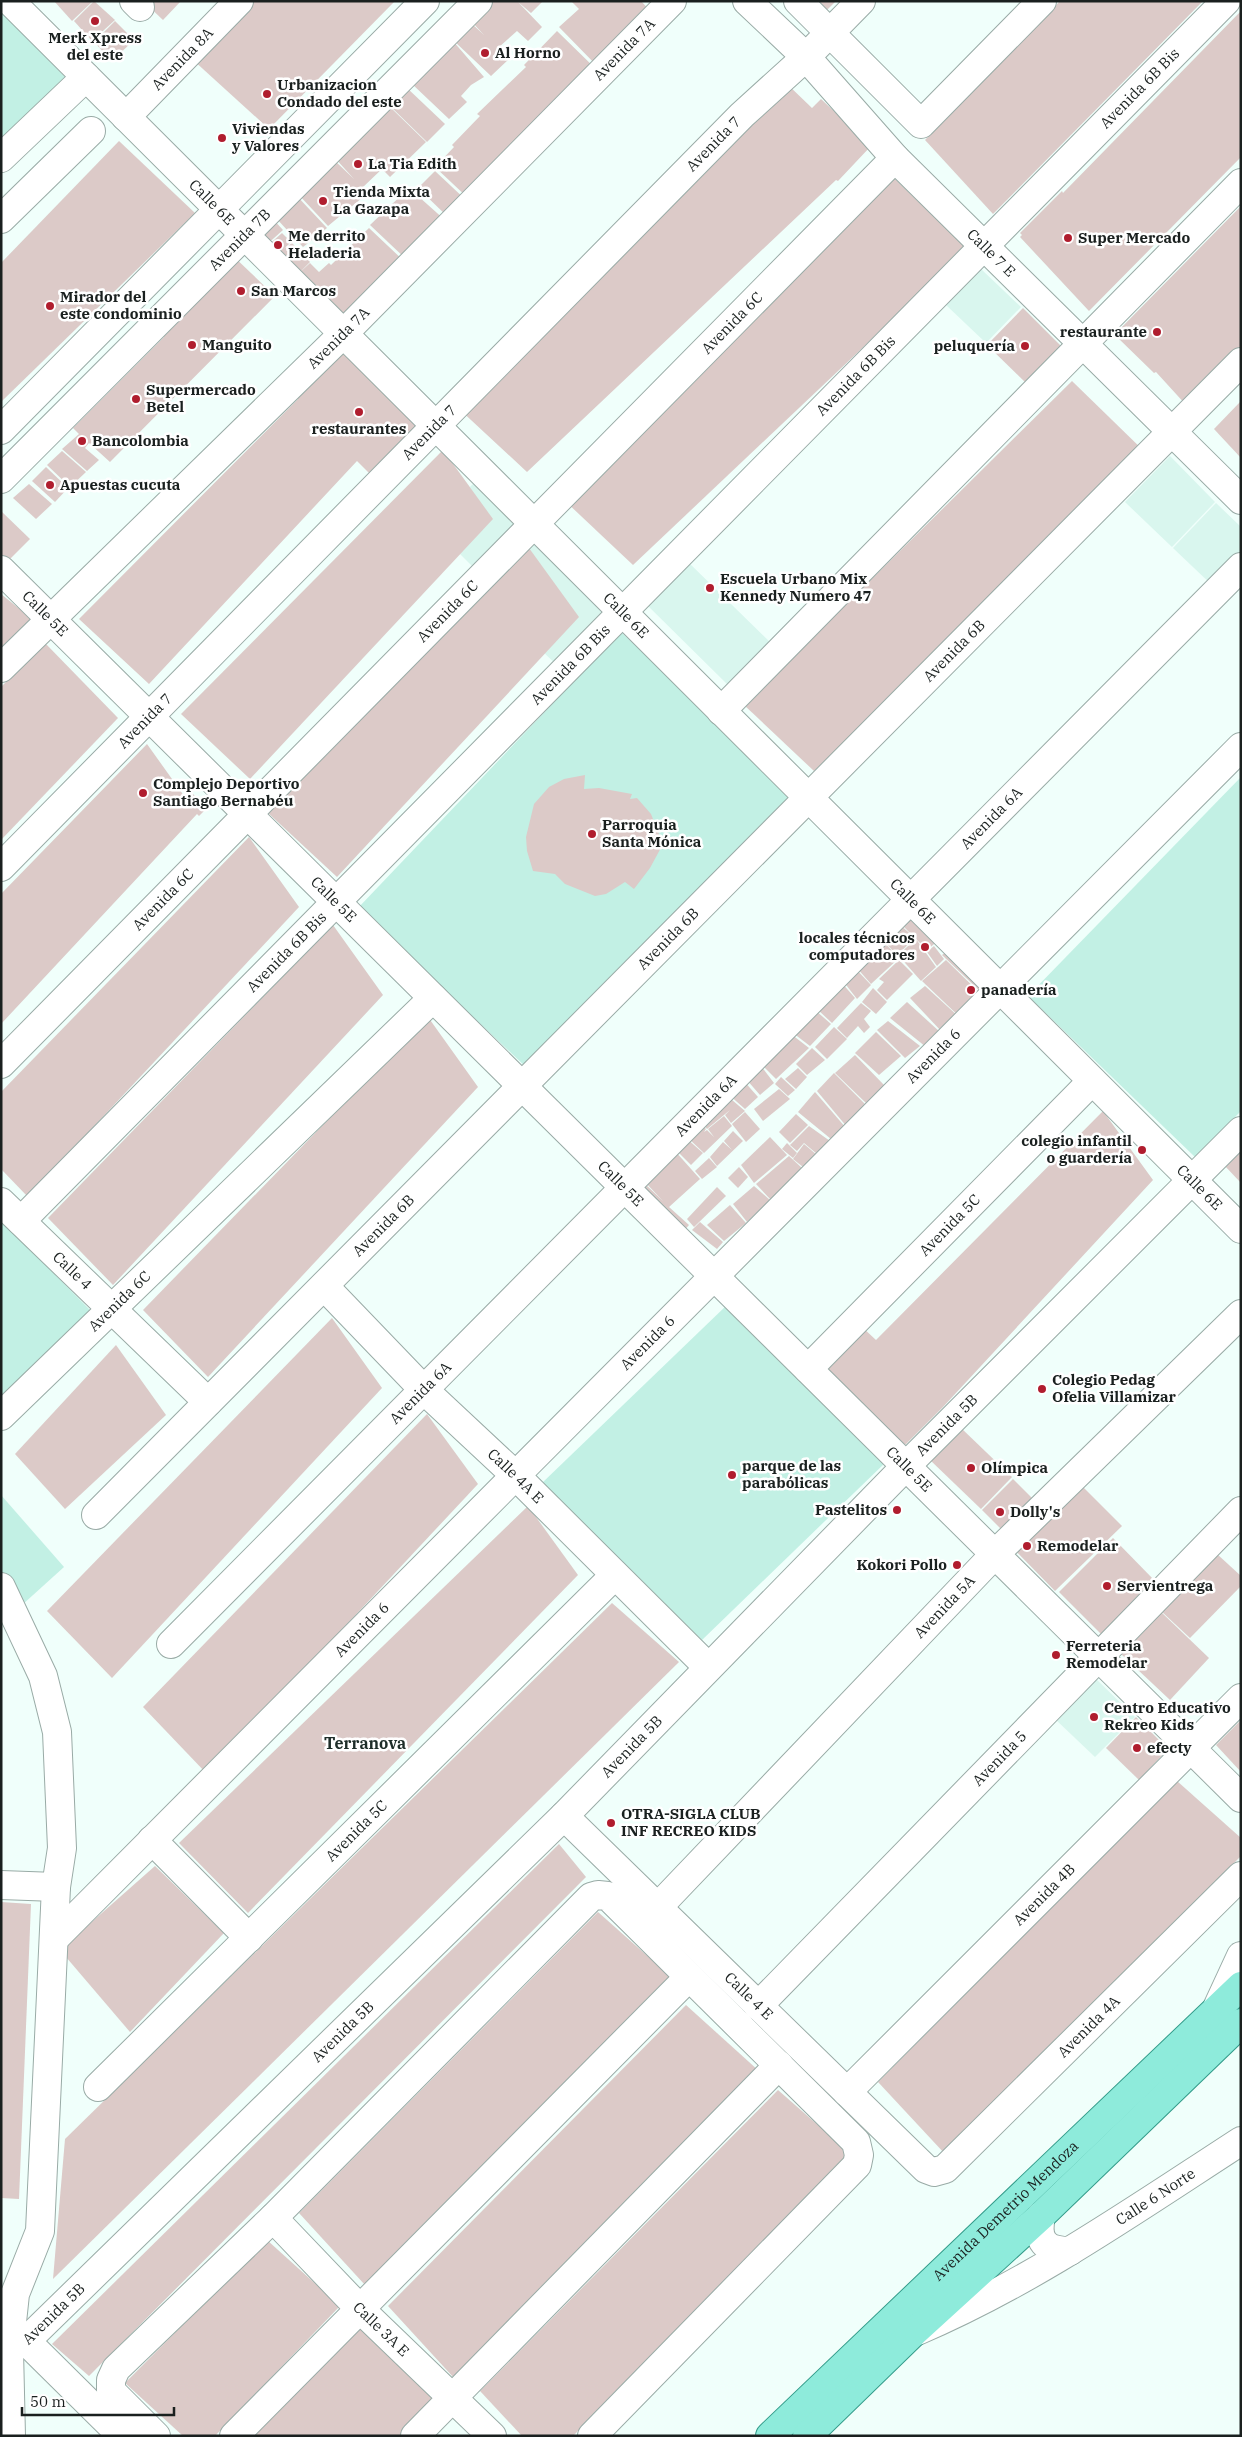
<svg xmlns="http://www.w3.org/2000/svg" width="1242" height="2437" font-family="'IBM Plex Serif',serif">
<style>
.built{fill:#d9f6ee}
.green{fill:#c2f0e4}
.building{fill:#dccac8}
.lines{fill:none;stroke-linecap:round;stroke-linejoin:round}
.minor-casing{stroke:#99aba6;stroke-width:30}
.major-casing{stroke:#349c8a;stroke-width:30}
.minor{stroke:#fff;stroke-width:28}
.major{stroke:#8eebdb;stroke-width:28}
.poi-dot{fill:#b01d2e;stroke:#fff;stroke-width:2}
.labels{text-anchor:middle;stroke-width:5;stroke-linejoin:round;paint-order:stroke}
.poi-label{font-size:15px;font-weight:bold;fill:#1a201f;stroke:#fff;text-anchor:start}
.street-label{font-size:15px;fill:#1a201f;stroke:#fff}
.neighbourhood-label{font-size:16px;font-weight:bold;fill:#1e2d29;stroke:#fff}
</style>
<rect width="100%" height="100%" fill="#f0fffb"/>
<!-- built -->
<g class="built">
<path d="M981 269 1021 307 986 343 946 305Z"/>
<path d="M1170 456 1215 502 1172 547 1125 502Z"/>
<path d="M477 480 522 525 477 571 431 525Z"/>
<path d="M1216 503 1241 527V558L1213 586 1173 548Z"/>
<path d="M526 537 612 618 562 670 475 587Z"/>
<path d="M685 559 774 646 731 688 643 601Z"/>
<path d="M1094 1677 1135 1717 1095 1757 1054 1718Z"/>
</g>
<!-- green -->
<g class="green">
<path d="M1 11 69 81 1 148Z"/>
<path d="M621 632 801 803 529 1070 358 908Z"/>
<path d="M1241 777V1111L1195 1157 1028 996Z"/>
<path d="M1 1220 92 1312 1 1400Z"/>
<path d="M728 1304 886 1462 702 1640 542 1483Z"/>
<path d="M1 1495 64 1567 1 1624Z"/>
</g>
<!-- building -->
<g class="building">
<path d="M54 1H93L72 21Z"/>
<path d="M94 1 115 20 92 41 74 21Z"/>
<path d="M143 1H181L163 20Z"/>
<path d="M249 1H395L269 129 192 59Z"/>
<path d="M490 1H543L531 13 518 2 542 27 528 41 517 31 498 48 509 59 491 76 453 40 470 22 484 35 471 21Z"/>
<path d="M571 1H641L654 15 600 69 559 27 579 9Z"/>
<path d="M818 1H836L827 10Z"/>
<path d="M1060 1H1203L993 214 925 140Z"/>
<path d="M1241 11V157L1089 311 1020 237 1022 235 1020 233 1062 191 1063 193Z"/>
<path d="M115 21 134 40 112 61 94 42Z"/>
<path d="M557 31 598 71 469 199 435 167 454 147 452 145 480 116 477 114 526 67 524 65Z"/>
<path d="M453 41 484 77 471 85 461 96 467 102 449 119 411 83Z"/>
<path d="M785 82 812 108 821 99 871 146 838 181 836 180 527 472 457 407Z"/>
<path d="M406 87 445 124 427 142 389 105Z"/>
<path d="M388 105 426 142 390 177 382 169 362 188 368 193 328 226 298 194 333 159 354 179 335 158Z"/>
<path d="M119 141 195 213 1 402V263Z"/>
<path d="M435 171 467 201 450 219 418 188Z"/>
<path d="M891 175 967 249 633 565 564 500Z"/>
<path d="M409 188 446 221 407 260 370 225Z"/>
<path d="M296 195 327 228 303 247 275 217Z"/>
<path d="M1241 206V351L1187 406 1156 372 1154 373 1117 337 1120 333 1118 331Z"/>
<path d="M272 218 283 230 264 247 253 236Z"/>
<path d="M369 228 406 263 342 327 265 248 282 233 291 242 284 249 292 243 310 262 298 274 310 263 319 272 329 263 331 265Z"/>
<path d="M231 254 275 296 110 462 89 443 85 448 99 460 87 471 62 449 79 434 73 428 164 337 157 332Z"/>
<path d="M1023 308 1063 348 1027 384 987 345Z"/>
<path d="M338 345 429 431 378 482 357 461 149 684 79 619 298 399 291 392Z"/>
<path d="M1072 381 1148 455 814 771 744 705Z"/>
<path d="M1241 401V458L1214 429Z"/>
<path d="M443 450 493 519 250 779 181 714Z"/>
<path d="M62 451 86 472 70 487 47 465Z"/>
<path d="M46 467 68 488 55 502 32 481Z"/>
<path d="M29 484 52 504 36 519 13 498Z"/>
<path d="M1 511 30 539 6 563 1 558Z"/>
<path d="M529 548 579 617 337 877 267 812Z"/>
<path d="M1 594 32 619 1 648Z"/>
<path d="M45 643 118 718 1 840V687Z"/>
<path d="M147 744 187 800 193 794 207 808 199 816 197 814 1 1024V894Z"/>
<path d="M585 775 584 789 599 788 632 794 630 799 637 798 651 814 663 844 650 868 634 889 625 882 606 894 595 896 565 884 555 874 533 871 527 851 526 837 534 804 549 787 564 779Z"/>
<path d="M249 837 299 907 28 1197 1 1169V1092Z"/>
<path d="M910 909 940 939 927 950 898 921Z"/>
<path d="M898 923 915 938 897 955 882 939Z"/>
<path d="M333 925 383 995 113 1285 48 1218Z"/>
<path d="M916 939 936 967 921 981 898 955Z"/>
<path d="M883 941 899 958 871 984 857 968Z"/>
<path d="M934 946 944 959 937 966 927 952Z"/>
<path d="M951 948 992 989 985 996 942 955Z"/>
<path d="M899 960 913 974 887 1000 877 990 884 982 879 979Z"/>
<path d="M946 960 985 998 964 1021 922 981Z"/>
<path d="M855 968 871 985 857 999 843 981Z"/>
<path d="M841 982 855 998 832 1023 817 1009Z"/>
<path d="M925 986 959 1017 942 1032 910 998Z"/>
<path d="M873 988 887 1002 876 1014 862 1002Z"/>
<path d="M907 1002 940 1032 926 1047 890 1018Z"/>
<path d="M861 1003 871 1011 864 1019 870 1027 864 1033 858 1026 847 1038 837 1028Z"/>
<path d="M815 1010 831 1024 810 1046 793 1033Z"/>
<path d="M428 1017 478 1087 208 1377 143 1310Z"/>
<path d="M888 1021 920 1046 905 1058 877 1030Z"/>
<path d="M834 1027 847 1039 827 1059 815 1047Z"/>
<path d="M876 1032 901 1056 879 1075 855 1053Z"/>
<path d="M791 1034 809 1048 776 1079 762 1065Z"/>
<path d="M812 1048 825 1060 807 1075 796 1064Z"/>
<path d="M855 1055 884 1085 867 1104 835 1073Z"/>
<path d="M761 1066 774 1083 760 1095 746 1079Z"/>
<path d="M798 1068 807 1077 796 1089 785 1079Z"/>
<path d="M834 1073 866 1105 847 1127 817 1091Z"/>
<path d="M781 1077 795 1090 788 1096 775 1084Z"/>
<path d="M743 1080 758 1097 745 1109 728 1094Z"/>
<path d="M779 1089 790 1099 763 1121 754 1109Z"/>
<path d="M815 1092 846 1128 831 1139 798 1112Z"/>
<path d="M725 1094 745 1111 731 1123 725 1115 730 1110 707 1129 701 1122 713 1112 718 1116 711 1109Z"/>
<path d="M1103 1111 1153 1180 943 1407 903 1447 822 1366 861 1326 876 1340Z"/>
<path d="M745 1112 760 1129 746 1142 732 1124Z"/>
<path d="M796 1114 808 1125 790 1143 779 1132Z"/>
<path d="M724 1116 732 1126 704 1153 687 1137 700 1123 706 1129 704 1132 707 1130 714 1137 708 1129Z"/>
<path d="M809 1126 830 1141 817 1154 804 1143 797 1151 790 1145Z"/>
<path d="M733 1131 743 1141 717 1166 710 1157 723 1142 732 1150 724 1141Z"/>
<path d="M770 1137 787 1155 754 1183 741 1165Z"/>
<path d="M686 1138 703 1153 691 1165 675 1149Z"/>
<path d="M787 1143 797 1153 793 1158 782 1149Z"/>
<path d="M804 1144 817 1155 803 1167 793 1159Z"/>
<path d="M1241 1148V1183L1224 1165Z"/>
<path d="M675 1151 700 1179 669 1207 689 1225 681 1234 636 1188 643 1182 663 1201 644 1181Z"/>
<path d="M789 1156 802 1168 771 1200 756 1184Z"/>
<path d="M709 1158 717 1167 702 1179 695 1171Z"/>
<path d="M739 1167 748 1177 738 1188 728 1178Z"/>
<path d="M754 1186 770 1200 747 1222 733 1204Z"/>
<path d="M717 1187 726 1196 694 1227 687 1219Z"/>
<path d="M730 1205 746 1223 724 1241 707 1225Z"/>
<path d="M700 1222 723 1242 717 1249 692 1230Z"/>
<path d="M332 1318 382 1388 112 1678 47 1611Z"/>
<path d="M116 1345 166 1415 65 1509 15 1454Z"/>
<path d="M427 1414 478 1484 207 1774 143 1707Z"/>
<path d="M960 1427 1012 1477 981 1509 929 1459Z"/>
<path d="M1013 1479 1038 1504 1007 1535 982 1510Z"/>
<path d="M1076 1480 1122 1526 1055 1591 1010 1545Z"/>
<path d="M528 1506 578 1575 248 1913 179 1843Z"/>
<path d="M1113 1538 1155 1581 1101 1634 1059 1592Z"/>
<path d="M1217 1554 1241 1576V1586L1190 1638 1161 1611Z"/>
<path d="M612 1603 679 1662 53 2279 65 2139Z"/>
<path d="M1160 1611 1209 1658 1170 1700 1120 1653Z"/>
<path d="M1136 1717 1168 1749 1139 1780 1106 1748Z"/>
<path d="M1241 1720V1772L1216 1745Z"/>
<path d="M1177 1781 1241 1838V1856L945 2154 878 2082Z"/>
<path d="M559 1844 586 1877 89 2376 52 2344Z"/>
<path d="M155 1866 224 1933 130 2032 60 1950Z"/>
<path d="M1 1902 31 1904 19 2199 1 2198Z"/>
<path d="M598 1912 671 1977 365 2285 299 2213Z"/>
<path d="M686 2005 759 2071 454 2378 388 2306Z"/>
<path d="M778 2090 852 2155 573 2436H522L480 2391Z"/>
<path d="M267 2240 340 2306 215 2436H183L125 2383Z"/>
<path d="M360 2328 441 2399 401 2436H250Z"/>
</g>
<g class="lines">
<!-- minor casing -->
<g class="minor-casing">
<g id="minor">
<path id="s1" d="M10 1 1241 1229"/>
<path d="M134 1 140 7"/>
<path id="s2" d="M747 1 806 57 895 158 1241 500"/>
<path d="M798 1 921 124 1042 1"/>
<path id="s3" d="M126 117 239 1"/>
<path d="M1 158 86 77"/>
<path d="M1 219 91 131"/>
<path d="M1 430 425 1"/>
<path id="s4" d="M1 479 478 1"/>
<path id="s5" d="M1 570 1241 1798"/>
<path id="s6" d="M1 668 343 334 672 1"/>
<path d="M721 711 1241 183"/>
<path id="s7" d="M1 867 742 115 806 57 861 1"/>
<path id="s8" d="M1 1064 895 158"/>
<path id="s9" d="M1 1202 208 1402"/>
<path id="s10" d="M21 1221 1226 1"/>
<path id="s11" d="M324 1286 424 1390 515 1475 708 1667"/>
<path id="s12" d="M808 1369 1092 1081"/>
<path id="s13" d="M1 1416 433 998"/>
<path id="s14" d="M96 1515 1241 362"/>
<path d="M1 1587 43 1676 57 1732 62 1848 56 1887 40 2231 15 2294 9 2350 11 2436"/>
<path id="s15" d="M171 1644 1241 567"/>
<path id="s16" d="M564 1816 926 2169 934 2172 945 2169 1241 1876"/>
<path d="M152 1840 249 1938"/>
<path d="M1 1885 56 1887"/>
<path id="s17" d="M658 1907 995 1554 1241 1314"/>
<path id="s18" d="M55 1938 1241 747"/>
<path id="s19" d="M758 2006 1241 1511"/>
<path d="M1216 2010 1241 1956"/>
<path id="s20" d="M98 2087 615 1575"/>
<path id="s21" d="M847 2092 1241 1698"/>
<path d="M1041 2216C1036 2241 1045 2251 1070 2251"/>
<path id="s22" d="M273 2218 361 2310 492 2436"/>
<path id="s23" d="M917 2331C1032 2282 1136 2209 1241 2141"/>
<path d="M26 2341 122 2436"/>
<path id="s24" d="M9 2350 26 2341 564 1816 906 1466 1241 1131"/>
<path d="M156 2436 111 2391V2380L116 2369 273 2218 591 1897 598 1895 608 1896 856 2142 859 2155 857 2165 592 2436"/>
<path d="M234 2436 689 1977"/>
<path d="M415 2436 779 2065"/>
</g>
</g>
<!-- major casing -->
<g class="major-casing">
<g id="major">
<path id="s25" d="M770 2436 1241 1986"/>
<path d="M807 2436 914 2332 1041 2216 1241 2023"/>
</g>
</g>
<!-- minor -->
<use href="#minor" class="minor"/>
<!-- major -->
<use href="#major" class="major"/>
</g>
<!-- markers -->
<g class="poi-dot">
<circle cx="95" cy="21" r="5"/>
<circle cx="485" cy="53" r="5"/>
<circle cx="267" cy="94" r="5"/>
<circle cx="222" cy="138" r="5"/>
<circle cx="358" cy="164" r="5"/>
<circle cx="323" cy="201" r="5"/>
<circle cx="1068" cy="238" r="5"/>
<circle cx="278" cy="245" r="5"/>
<circle cx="241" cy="291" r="5"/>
<circle cx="50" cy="306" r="5"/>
<circle cx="1157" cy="332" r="5"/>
<circle cx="192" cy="345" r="5"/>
<circle cx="1025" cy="346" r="5"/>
<circle cx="136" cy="399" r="5"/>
<circle cx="359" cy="412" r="5"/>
<circle cx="82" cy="441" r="5"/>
<circle cx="50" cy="485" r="5"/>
<circle cx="710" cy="588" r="5"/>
<circle cx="143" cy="793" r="5"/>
<circle cx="592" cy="834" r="5"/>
<circle cx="925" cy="947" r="5"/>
<circle cx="971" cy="990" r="5"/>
<circle cx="1142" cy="1150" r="5"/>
<circle cx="1042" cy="1389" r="5"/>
<circle cx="971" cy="1468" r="5"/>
<circle cx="732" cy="1475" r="5"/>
<circle cx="897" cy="1510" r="5"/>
<circle cx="1000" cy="1512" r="5"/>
<circle cx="1027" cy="1546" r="5"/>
<circle cx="957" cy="1565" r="5"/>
<circle cx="1107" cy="1586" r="5"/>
<circle cx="1056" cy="1655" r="5"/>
<circle cx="1094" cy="1717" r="5"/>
<circle cx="1137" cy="1748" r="5"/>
<circle cx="611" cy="1823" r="5"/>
</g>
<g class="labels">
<!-- poi labels -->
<g class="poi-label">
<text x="95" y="43" text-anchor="middle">Merk Xpress<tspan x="95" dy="17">del este</tspan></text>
<text x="495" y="58">Al Horno</text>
<text x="277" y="90">Urbanizacion<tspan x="277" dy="17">Condado del este</tspan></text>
<text x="232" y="134">Viviendas<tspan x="232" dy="17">y Valores</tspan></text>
<text x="368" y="169">La Tia Edith</text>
<text x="333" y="197">Tienda Mixta<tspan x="333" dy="17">La Gazapa</tspan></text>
<text x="288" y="241">Me derrito<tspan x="288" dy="17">Heladeria</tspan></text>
<text x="1078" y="243">Super Mercado</text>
<text x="251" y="296">San Marcos</text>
<text x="60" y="302">Mirador del<tspan x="60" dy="17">este condominio</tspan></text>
<text x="1147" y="337" text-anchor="end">restaurante</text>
<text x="202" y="350">Manguito</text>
<text x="1015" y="351" text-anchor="end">peluquería</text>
<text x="146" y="395">Supermercado<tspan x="146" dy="17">Betel</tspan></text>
<text x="359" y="434" text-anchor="middle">restaurantes</text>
<text x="92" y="446">Bancolombia</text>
<text x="60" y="490">Apuestas cucuta</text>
<text x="720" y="584">Escuela Urbano Mix<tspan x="720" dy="17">Kennedy Numero 47</tspan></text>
<text x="153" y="789">Complejo Deportivo<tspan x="153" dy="17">Santiago Bernabéu</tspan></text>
<text x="602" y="830">Parroquia<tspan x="602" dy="17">Santa Mónica</tspan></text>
<text x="915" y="943" text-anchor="end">locales técnicos<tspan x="915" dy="17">computadores</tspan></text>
<text x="981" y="995">panadería</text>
<text x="1132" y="1146" text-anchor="end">colegio infantil<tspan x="1132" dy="17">o guardería</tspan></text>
<text x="1052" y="1385">Colegio Pedag<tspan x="1052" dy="17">Ofelia Villamizar</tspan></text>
<text x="742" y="1471">parque de las<tspan x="742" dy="17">parabólicas</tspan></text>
<text x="981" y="1473">Olímpica</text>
<text x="887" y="1515" text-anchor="end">Pastelitos</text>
<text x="1010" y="1517">Dolly's</text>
<text x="1037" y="1551">Remodelar</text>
<text x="947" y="1570" text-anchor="end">Kokori Pollo</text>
<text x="1117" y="1591">Servientrega</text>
<text x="1066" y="1651">Ferreteria<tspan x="1066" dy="17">Remodelar</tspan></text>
<text x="1104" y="1713">Centro Educativo<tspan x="1104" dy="17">Rekreo Kids</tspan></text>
<text x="1147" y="1753">efecty</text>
<text x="621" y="1819">OTRA-SIGLA CLUB<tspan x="621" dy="17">INF RECREO KIDS</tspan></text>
</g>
<!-- street labels -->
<g class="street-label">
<text dy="5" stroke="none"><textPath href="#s6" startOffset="878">Avenida 7A</textPath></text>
<text dy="5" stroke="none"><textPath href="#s3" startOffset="81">Avenida 8A</textPath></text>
<text dy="5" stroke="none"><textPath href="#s10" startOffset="1592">Avenida 6B Bis</textPath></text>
<text dy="5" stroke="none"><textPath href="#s7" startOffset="1015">Avenida 7</textPath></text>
<text dy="5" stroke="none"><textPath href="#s1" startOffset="285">Calle 6E</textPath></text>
<text dy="5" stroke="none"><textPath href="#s4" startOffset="338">Avenida 7B</textPath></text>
<text dy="5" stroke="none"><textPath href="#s2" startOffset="351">Calle 7 E</textPath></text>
<text dy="5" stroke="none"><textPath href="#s8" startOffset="1041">Avenida 6C</textPath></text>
<text dy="5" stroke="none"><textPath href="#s6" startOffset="472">Avenida 7A</textPath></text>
<text dy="5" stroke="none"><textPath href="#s10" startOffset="1188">Avenida 6B Bis</textPath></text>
<text dy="5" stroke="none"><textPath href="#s7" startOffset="610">Avenida 7</textPath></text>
<text dy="5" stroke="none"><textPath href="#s8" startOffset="636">Avenida 6C</textPath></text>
<text dy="5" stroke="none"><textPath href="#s5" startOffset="62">Calle 5E</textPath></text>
<text dy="5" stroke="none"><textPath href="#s1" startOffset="870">Calle 6E</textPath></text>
<text dy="5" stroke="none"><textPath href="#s14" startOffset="1218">Avenida 6B</textPath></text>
<text dy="5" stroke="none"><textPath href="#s10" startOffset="782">Avenida 6B Bis</textPath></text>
<text dy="5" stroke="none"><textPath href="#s7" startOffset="205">Avenida 7</textPath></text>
<text dy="5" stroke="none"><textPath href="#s15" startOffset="1164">Avenida 6A</textPath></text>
<text dy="5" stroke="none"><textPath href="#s8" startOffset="231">Avenida 6C</textPath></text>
<text dy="5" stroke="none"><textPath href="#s5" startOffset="468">Calle 5E</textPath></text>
<text dy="5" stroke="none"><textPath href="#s1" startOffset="1275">Calle 6E</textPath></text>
<text dy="5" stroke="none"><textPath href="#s14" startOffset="812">Avenida 6B</textPath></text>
<text dy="5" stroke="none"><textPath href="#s10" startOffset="378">Avenida 6B Bis</textPath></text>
<text dy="5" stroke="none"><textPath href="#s18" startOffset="1245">Avenida 6</textPath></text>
<text dy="5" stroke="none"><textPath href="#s15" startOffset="759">Avenida 6A</textPath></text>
<text dy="5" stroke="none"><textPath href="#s5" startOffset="872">Calle 5E</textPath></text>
<text dy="5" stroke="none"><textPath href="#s1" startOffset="1680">Calle 6E</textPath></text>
<text dy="5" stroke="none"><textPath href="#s12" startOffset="202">Avenida 5C</textPath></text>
<text dy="5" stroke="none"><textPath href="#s14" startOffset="408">Avenida 6B</textPath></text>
<text dy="5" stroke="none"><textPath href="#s9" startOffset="99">Calle 4</textPath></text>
<text dy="5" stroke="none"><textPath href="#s13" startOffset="165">Avenida 6C</textPath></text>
<text dy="5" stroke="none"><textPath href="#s18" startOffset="840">Avenida 6</textPath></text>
<text dy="5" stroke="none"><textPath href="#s15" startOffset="354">Avenida 6A</textPath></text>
<text dy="5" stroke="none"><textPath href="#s24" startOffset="1318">Avenida 5B</textPath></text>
<text dy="5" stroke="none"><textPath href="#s5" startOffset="1278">Calle 5E</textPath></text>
<text dy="5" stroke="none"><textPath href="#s11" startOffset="270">Calle 4A E</textPath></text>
<text dy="5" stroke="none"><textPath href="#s17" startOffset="415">Avenida 5A</textPath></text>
<text dy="5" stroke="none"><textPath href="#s18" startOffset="435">Avenida 6</textPath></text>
<text dy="5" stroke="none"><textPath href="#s24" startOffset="868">Avenida 5B</textPath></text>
<text dy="5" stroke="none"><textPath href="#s19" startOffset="346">Avenida 5</textPath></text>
<text dy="5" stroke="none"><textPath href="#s20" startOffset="364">Avenida 5C</textPath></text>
<text dy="5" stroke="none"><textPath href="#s21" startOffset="279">Avenida 4B</textPath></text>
<text dy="5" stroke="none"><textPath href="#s16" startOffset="258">Calle 4 E</textPath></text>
<text dy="5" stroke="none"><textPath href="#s16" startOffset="728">Avenida 4A</textPath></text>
<text dy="5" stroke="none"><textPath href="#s24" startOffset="462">Avenida 5B</textPath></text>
<text dy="5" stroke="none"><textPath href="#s23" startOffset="274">Calle 6 Norte</textPath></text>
<text dy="5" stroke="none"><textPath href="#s25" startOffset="326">Avenida Demetrio Mendoza</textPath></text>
<text dy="5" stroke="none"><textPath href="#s24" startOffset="58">Avenida 5B</textPath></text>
<text dy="5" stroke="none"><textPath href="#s22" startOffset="155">Calle 3A E</textPath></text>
</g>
<!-- neighbourhood labels -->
<g class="neighbourhood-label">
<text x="365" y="1749">Terranova</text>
</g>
</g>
<!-- border -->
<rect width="1242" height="2437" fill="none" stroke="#1a201f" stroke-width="5"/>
<!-- scale -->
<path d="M22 2407v8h152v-8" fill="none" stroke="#1a201f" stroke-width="2.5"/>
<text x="30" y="2407" font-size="15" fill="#1a201f" stroke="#ffffff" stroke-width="4" paint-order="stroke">50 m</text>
</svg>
